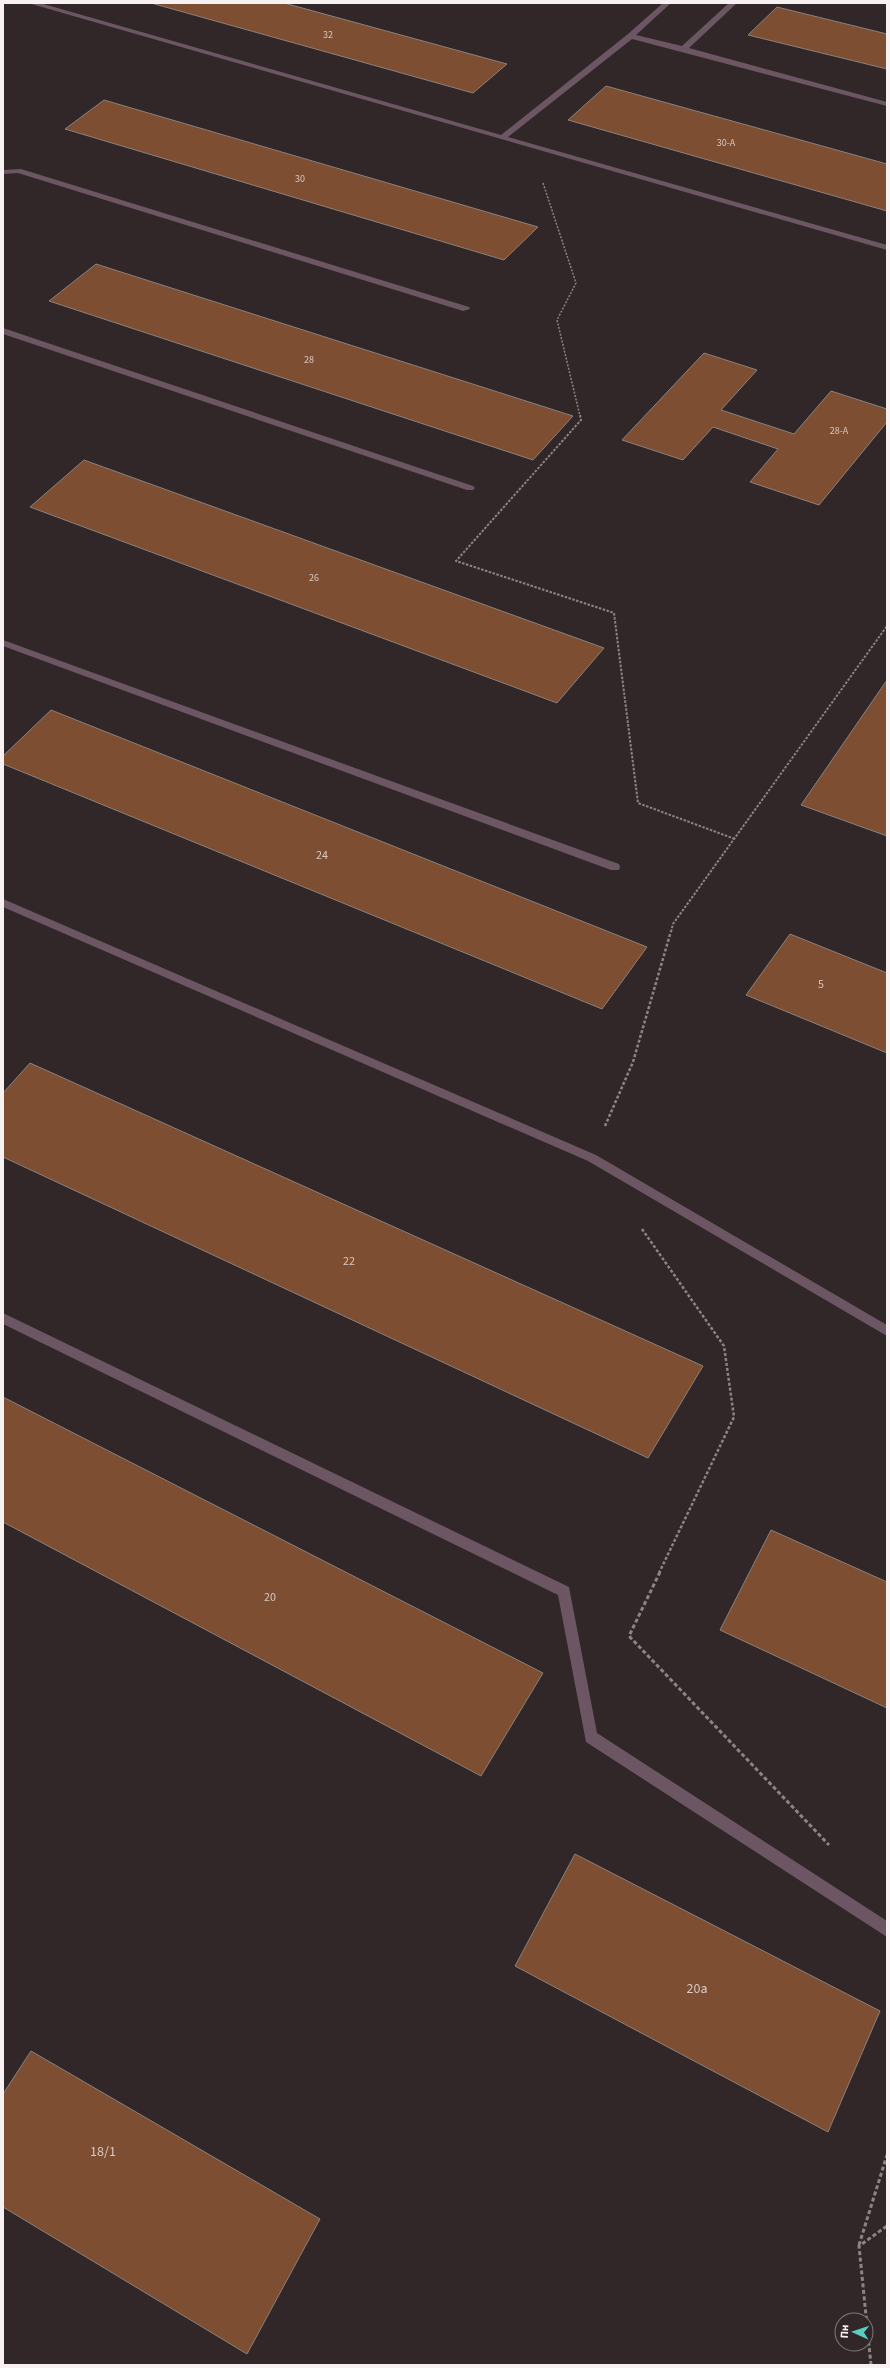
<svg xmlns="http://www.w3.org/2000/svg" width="890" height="2368" font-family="'Source Sans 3',sans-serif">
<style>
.building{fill:#7d4e32;stroke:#8b817c}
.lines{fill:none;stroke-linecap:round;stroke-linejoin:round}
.path-far3{stroke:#8c8484;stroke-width:1.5;stroke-dasharray:2 1.5;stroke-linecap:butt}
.path-far2{stroke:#8c8484;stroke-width:2;stroke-dasharray:2.5 1.5;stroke-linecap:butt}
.path-far1{stroke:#8c8484;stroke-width:2.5;stroke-dasharray:3 2;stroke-linecap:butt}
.path{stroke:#8c8484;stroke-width:3;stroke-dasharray:4 2.5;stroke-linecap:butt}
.lane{fill:#6c5663;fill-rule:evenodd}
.labels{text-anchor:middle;stroke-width:3.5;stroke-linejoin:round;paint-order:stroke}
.far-number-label{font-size:10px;fill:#d8c8c1}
.number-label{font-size:12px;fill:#d8c8c1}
.near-number-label{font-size:14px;fill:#d8c8c1}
</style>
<rect width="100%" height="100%" fill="#312728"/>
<!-- building -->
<g class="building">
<path d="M151 3H284L507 64 473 93Z"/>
<path d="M777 7 887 34V69L748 35Z"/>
<path d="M606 86 887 164V211L568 120Z"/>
<path d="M104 100 538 227 504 260 65 129Z"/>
<path d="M96 264 573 416 533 460 49 301Z"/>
<path d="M704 353 757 370 721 410 794 434 831 391 887 409V422L819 505 750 482 778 449 713 427 683 460 622 440Z"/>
<path d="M84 460 604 648 557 703 30 507Z"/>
<path d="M887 680V836L801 805Z"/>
<path d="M51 710 647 947 602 1009 3 764V756Z"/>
<path d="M790 934 887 973V1053L746 995Z"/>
<path d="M30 1063 703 1366 648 1458 3 1157V1093Z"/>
<path d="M3 1397 543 1673 481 1776 3 1522Z"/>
<path d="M771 1530 887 1582V1708L720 1630Z"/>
<path d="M575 1854 880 2011 828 2132 515 1966Z"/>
<path d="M31 2051 320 2219 247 2354 3 2207V2094Z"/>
</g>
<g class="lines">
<!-- path-far3 -->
<path class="path-far3" d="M543 183 576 283 557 320 580 416"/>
<!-- path-far2 -->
<g class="path-far2">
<path d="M580 415 581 420 456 561 614 613 638 803 735 839"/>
<path d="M671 932 673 924 887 626"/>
</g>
<!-- path-far1 -->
<g class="path-far1">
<path d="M605 1126 633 1062 671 931"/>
<path d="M642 1229 724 1346 734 1417 659 1573"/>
</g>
<!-- path -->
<g class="path">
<path d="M660 1572 629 1636 829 1845"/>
<path d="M859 2245 887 2155"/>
<path d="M871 2365 859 2246 887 2226"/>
</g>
<!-- lane -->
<g class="lane">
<path d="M28 3H40L501 135 628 34 663 3H671L636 35 682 46 729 3H737L689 48 887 102V106L632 39 508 137 887 245V250Z"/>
<path d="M21 169 469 307 470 309 463 311 18 173 3 174V170Z"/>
<path d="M3 328 473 486 475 488 473 490H467L3 334Z"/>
<path d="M3 640 619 864 620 867 619 870H611L3 646Z"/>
<path d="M3 899 596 1155 887 1325V1336L588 1161 3 907Z"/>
<path d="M3 1313 569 1587 597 1733 887 1921V1937L586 1742 558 1595 3 1324Z"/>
</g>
</g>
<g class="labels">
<!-- far-number labels -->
<g class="far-number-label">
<text x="328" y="38">32</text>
<text x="726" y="146">30-А</text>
<text x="300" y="182">30</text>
<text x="309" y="363">28</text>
<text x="839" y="434">28-А</text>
<text x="314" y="581">26</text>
</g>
<!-- number labels -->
<g class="number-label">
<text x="322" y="859">24</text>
<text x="821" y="988">5</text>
<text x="349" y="1265">22</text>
<text x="270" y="1601">20</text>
</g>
<!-- near-number labels -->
<g class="near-number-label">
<text x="697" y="1993">20а</text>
<text x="103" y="2156">18/1</text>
</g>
</g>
<!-- border -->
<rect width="890" height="2368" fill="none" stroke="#f7f1f1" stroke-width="8"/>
<!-- north arrow -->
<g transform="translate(854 2332) rotate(273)"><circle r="19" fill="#312728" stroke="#807878"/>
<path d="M0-3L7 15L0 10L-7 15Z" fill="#57cec2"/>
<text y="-6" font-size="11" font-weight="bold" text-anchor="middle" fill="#f7f1f1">Пн</text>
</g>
</svg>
